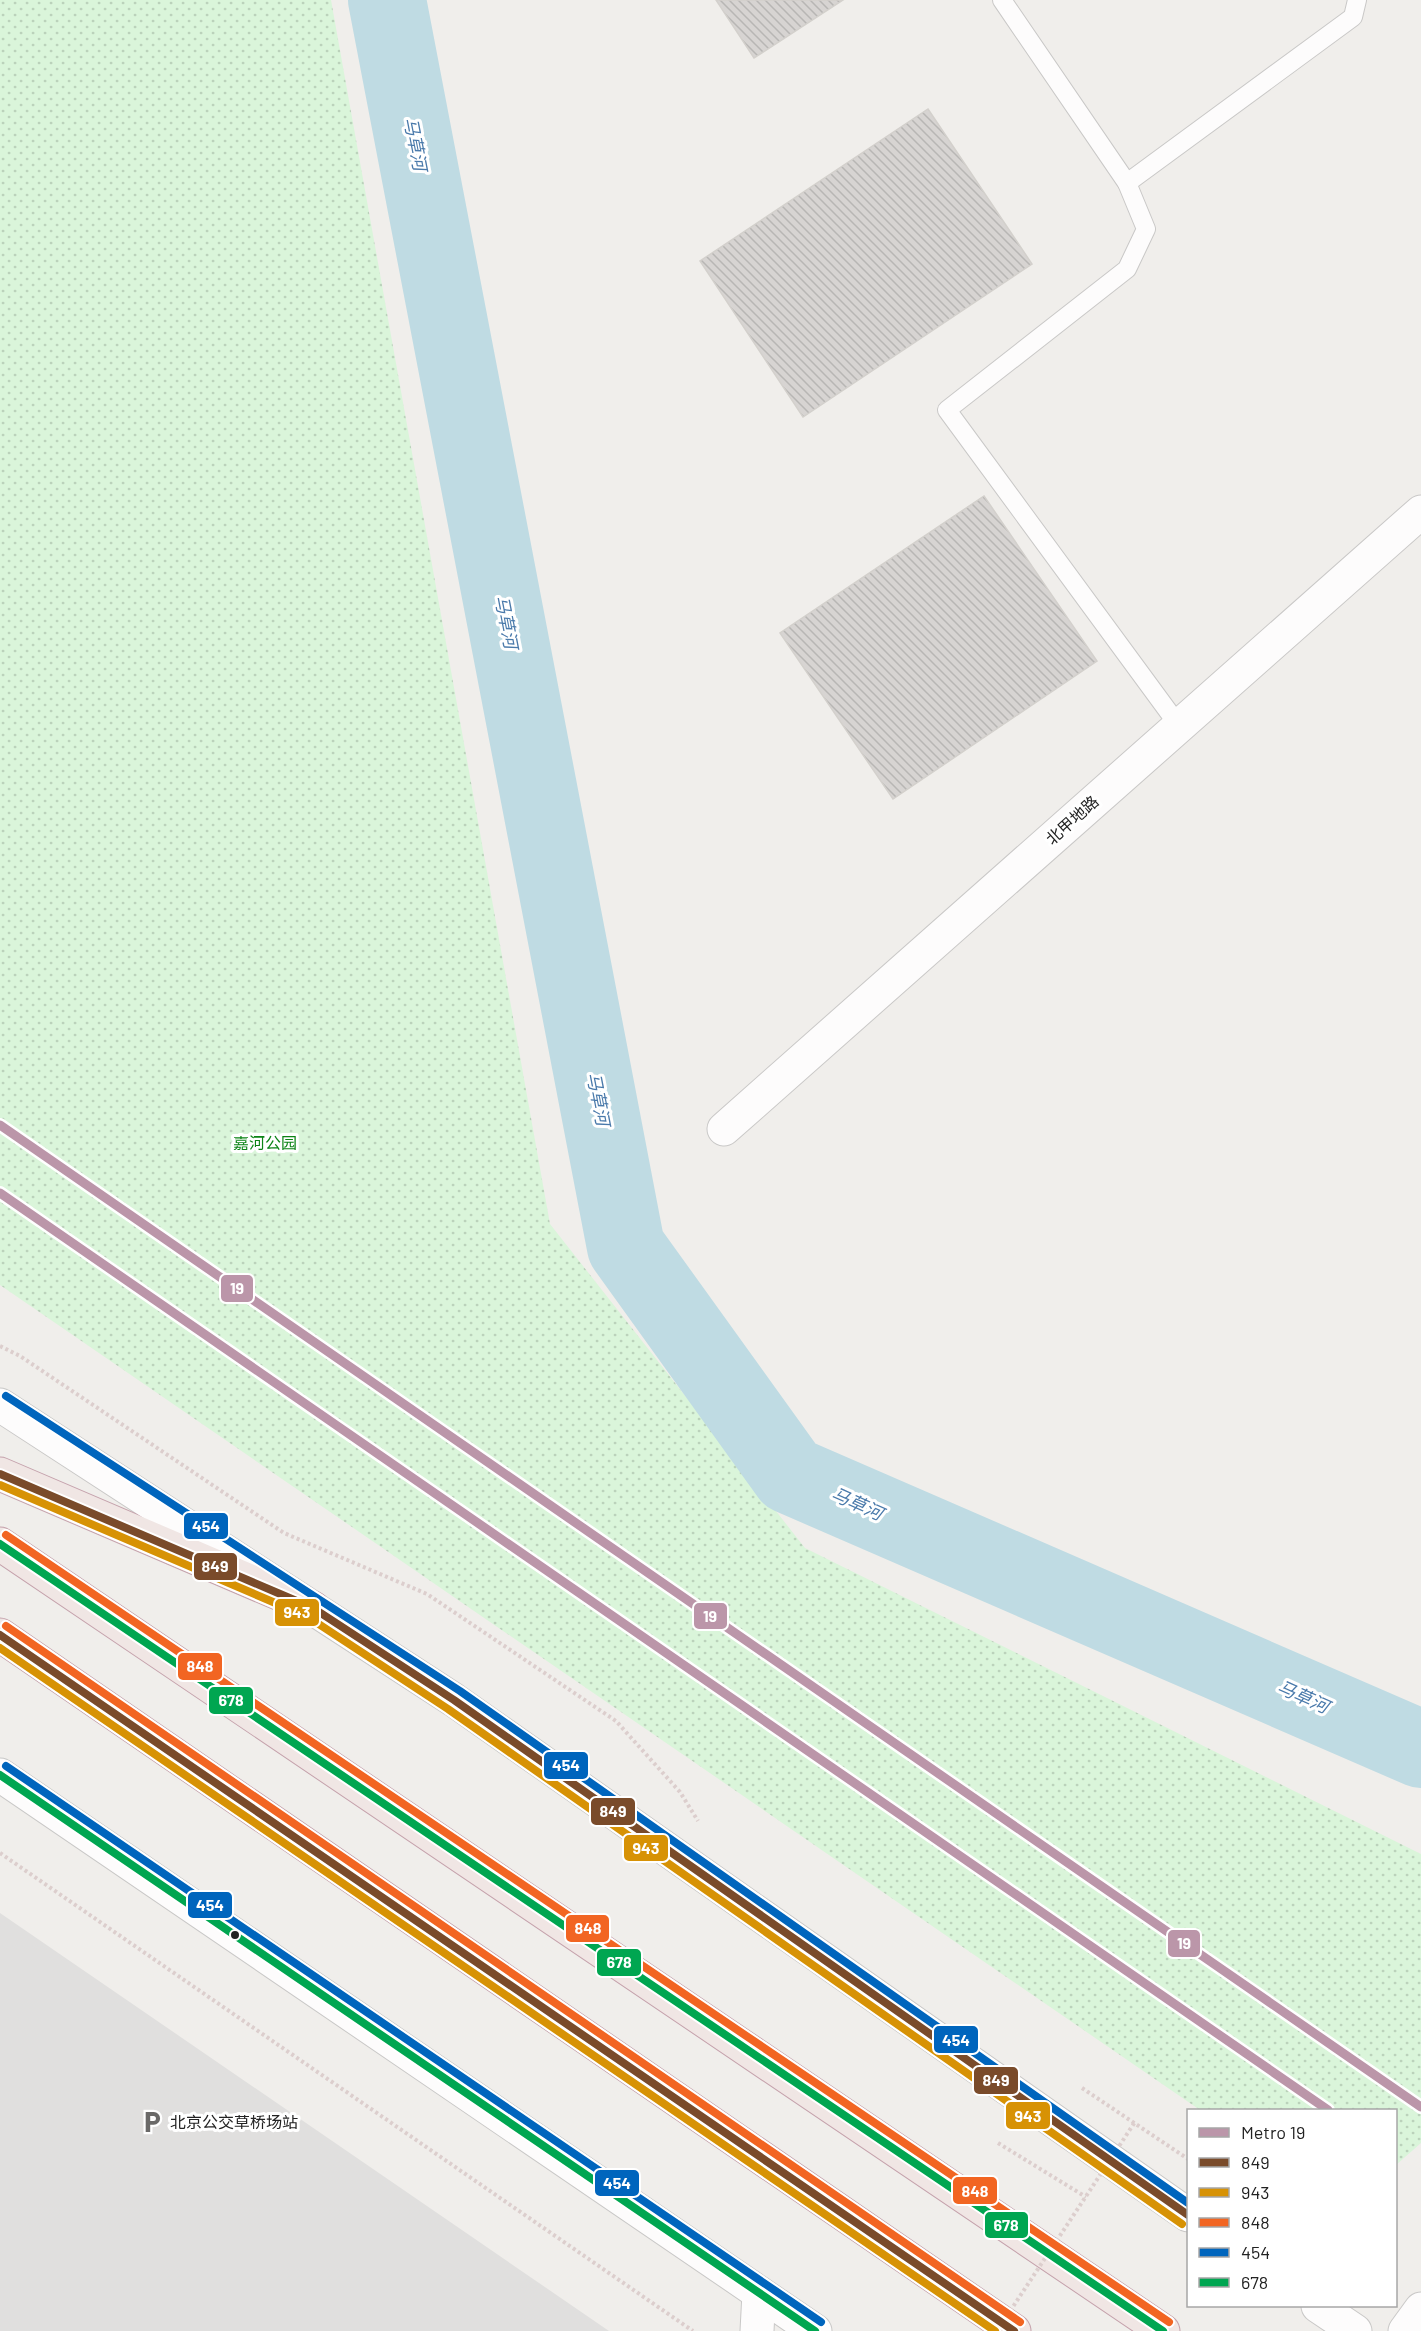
<svg xmlns="http://www.w3.org/2000/svg" width="1421" height="2331" font-family="Barlow,'Noto Sans SC',sans-serif">
<style>
.park{fill:url(#park-dots)}
.parking{fill:#e0dfde}
.lines{fill:none;stroke-linecap:round;stroke-linejoin:round}
.river{stroke:#bfdbe3;stroke-width:78}
.building{fill:url(#building-back-hatch);stroke:#d3d0cc;stroke-width:1.5}
.service-casing{stroke:#c9c8c7;stroke-width:20}
.minor-casing{stroke:#c9c8c7;stroke-width:35}
.tertiary-casing{stroke:#c9c8c7;stroke-width:35}
.trunk-casing{stroke:#c5a2ac;stroke-width:35}
.path{stroke:#dccecd;stroke-width:4;stroke-dasharray:3 3;stroke-linecap:butt}
.service{stroke:#fdfcfc;stroke-width:18}
.minor{stroke:#fdfcfc;stroke-width:33}
.tertiary{stroke:#fdfcfc;stroke-width:33}
.trunk{stroke:#f0e6e4;stroke-width:33}
.path-bridge{stroke:#dccecd;stroke-width:4;stroke-dasharray:3 3;stroke-linecap:butt}
.bus-1-casing{stroke:#fff;stroke-width:12}
.bus-2-casing{stroke:#fff;stroke-width:12}
.bus-3-casing{stroke:#fff;stroke-width:12}
.bus-4-casing{stroke:#fff;stroke-width:12}
.bus-5-casing{stroke:#fff;stroke-width:12}
.bus-1{stroke:#7a4b2a;stroke-width:8}
.bus-2{stroke:#d79205;stroke-width:8}
.bus-3{stroke:#f26522;stroke-width:8}
.bus-4{stroke:#0065bd;stroke-width:8}
.bus-5{stroke:#00a651;stroke-width:8}
.metro-1-casing{stroke:#fff;stroke-width:14}
.metro-1{stroke:#bb96a9;stroke-width:9}
.bus-dot{fill:#222;stroke:#fff;stroke-width:2}
.labels{text-anchor:middle;stroke-width:6;stroke-linejoin:round;paint-order:stroke}
.street-label{font-size:16px;fill:#222;stroke:#fff}
.park-label{font-size:16px;fill:#0c8416;stroke:#fff}
.poi-label{font-size:16px;fill:#222;stroke:#fff;text-anchor:start}
.water-label{font-size:18px;font-style:italic;fill:#4a7aab;stroke:#fff}
.line-badge{stroke:#fff;stroke-width:2}
.badge-label{font-size:16px;text-anchor:middle;font-weight:bold;fill:#fff}
</style>
<defs>
<pattern id="park-dots" width="8" height="8" patternUnits="userSpaceOnUse" patternTransform="scale(1.5)"><rect width="8" height="8" fill="#daf5da"/><path d="M2 2h.1M6 6h.1" fill="none" stroke="#bbd2bb" stroke-width="1.8" stroke-linecap="round"/></pattern>
<pattern id="building-back-hatch" width="6" height="6" patternUnits="userSpaceOnUse" patternTransform="scale(1.5)"><rect width="6" height="6" fill="#d7d4d2"/><path d="M-1 5l2 2M0 0l6 6M5-1l2 2" fill="none" stroke="#b8b6b4"/></pattern>
</defs>
<rect width="100%" height="100%" fill="#f0eeeb"/>
<!-- park -->
<path class="park" d="M0 0H331L550 1224 805 1548 1421 1854V2143L1396 2165V2110H1200L0 1285Z"/>
<!-- parking -->
<path class="parking" d="M0 1913 609 2331H0Z"/>
<g class="lines">
<!-- river -->
<path class="river" d="M387 0 626 1247 790 1475 1421 1749"/>
</g>
<!-- building -->
<g class="building">
<path d="M716 0H843L754 58Z"/>
<path d="M928 109 1032 264 803 417 700 261Z"/>
<path d="M984 496 1097 661 893 799 780 633Z"/>
</g>
<g class="lines">
<!-- service casing -->
<g class="service-casing">
<g id="service">
<path d="M1002 0 1127 183 1146 229 1127 269 947 410 1179 726"/>
<path d="M1127 183 1353 17 1357 0"/>
</g>
</g>
<!-- minor casing -->
<g class="minor-casing">
<g id="minor">
<path d="M724 1129 1421 512"/>
<path d="M757 2331 759 2293"/>
</g>
</g>
<!-- tertiary casing -->
<g class="tertiary-casing">
<g id="tertiary">
<path d="M0 1405 454 1700 1188 2215"/>
<path d="M0 1775 815 2331"/>
<path d="M1318 2306 1355 2331"/>
<path d="M1405 2331 1421 2309"/>
</g>
</g>
<!-- trunk casing -->
<g class="trunk-casing">
<g id="trunk">
<path d="M0 1474 313 1608"/>
<path d="M0 1544 1163 2331"/>
<path d="M0 1635 1014 2331"/>
</g>
</g>
<!-- path -->
<g class="path">
<path d="M0 1346 20 1356 284 1533 427 1594 616 1721 680 1792 698 1821"/>
<path d="M0 1853 693 2331"/>
<path d="M1082 2088 1188 2159"/>
<path d="M998 2143 1086 2197"/>
</g>
<!-- service -->
<use href="#service" class="service"/>
<!-- minor -->
<use href="#minor" class="minor"/>
<!-- tertiary -->
<use href="#tertiary" class="tertiary"/>
<!-- trunk -->
<use href="#trunk" class="trunk"/>
<!-- path-bridge -->
<path class="path-bridge" d="M997 2331 1135 2122"/>
<!-- bus-1 casing -->
<g class="bus-1-casing">
<g id="bus-1">
<path d="M0 1474 313 1608 454 1700 1188 2215"/>
<path d="M0 1635 1014 2331"/>
</g>
</g>
<!-- bus-2 casing -->
<g class="bus-2-casing">
<g id="bus-2">
<path d="M0 1485 308 1617 448 1709 1182 2224"/>
<path d="M0 1648 995 2331"/>
</g>
</g>
<!-- bus-3 casing -->
<g class="bus-3-casing">
<g id="bus-3">
<path d="M6 1535 1169 2322"/>
<path d="M6 1626 1020 2322"/>
</g>
</g>
<!-- bus-4 casing -->
<g class="bus-4-casing">
<g id="bus-4">
<path d="M6 1396 460 1691 1188 2203"/>
<path d="M6 1766 821 2322"/>
</g>
</g>
<!-- bus-5 casing -->
<g class="bus-5-casing">
<g id="bus-5">
<path d="M0 1544 1163 2331"/>
<path d="M0 1775 815 2331"/>
</g>
</g>
<!-- bus-1 -->
<use href="#bus-1" class="bus-1"/>
<!-- bus-2 -->
<use href="#bus-2" class="bus-2"/>
<!-- bus-3 -->
<use href="#bus-3" class="bus-3"/>
<!-- bus-4 -->
<use href="#bus-4" class="bus-4"/>
<!-- bus-5 -->
<use href="#bus-5" class="bus-5"/>
<!-- metro-1 casing -->
<g class="metro-1-casing">
<g id="metro-1">
<path d="M0 1125 1421 2107"/>
<path d="M0 1193 1328 2110"/>
</g>
</g>
<!-- metro-1 -->
<use href="#metro-1" class="metro-1"/>
</g>
<!-- icons -->
<defs>
<g id="parking-bare" transform="scale(1.8)"><path d="M-3.5-5.5H1a3.5 3.5 0 0 1 0 7H-1V5.5H-3.5ZM-1-3.4V-.6H.8a1.4 1.4 0 0 0 0-2.8Z" fill="#6a6968" stroke="#fff" stroke-width="2.5" paint-order="stroke"/></g>
</defs>
<g fill-rule="evenodd">
<use href="#parking-bare" x="152" y="2122"/>
</g>
<!-- markers -->
<circle class="bus-dot" cx="235" cy="1935" r="5"/>
<g class="labels">
<!-- street labels -->
<g class="street-label">
<text transform="translate(1072 820) rotate(-42)" y="6">北甲地路</text>
</g>
<!-- park labels -->
<g class="park-label">
<text x="265" y="1149">嘉河公园</text>
</g>
<!-- poi labels -->
<g class="poi-label">
<text x="170" y="2128">北京公交草桥场站</text>
</g>
<!-- water labels -->
<g class="water-label">
<text transform="translate(415 144) rotate(79)" y="6">马草河</text>
<text transform="translate(506 622) rotate(79)" y="6">马草河</text>
<text transform="translate(598 1099) rotate(79)" y="6">马草河</text>
<text transform="translate(857 1504) rotate(24)" y="6">马草河</text>
<text transform="translate(1303 1697) rotate(24)" y="6">马草河</text>
</g>
</g>
<g class="line-badge">
<rect x="220" y="1274" width="34" height="29" rx="6" fill="#bb96a9"/>
<rect x="183" y="1512" width="46" height="28" rx="6" fill="#0065bd"/>
<rect x="193" y="1552" width="45" height="29" rx="6" fill="#7a4b2a"/>
<rect x="274" y="1598" width="46" height="29" rx="6" fill="#d79205"/>
<rect x="693" y="1602" width="35" height="28" rx="6" fill="#bb96a9"/>
<rect x="177" y="1652" width="46" height="29" rx="6" fill="#f26522"/>
<rect x="208" y="1686" width="46" height="29" rx="6" fill="#00a651"/>
<rect x="543" y="1751" width="46" height="29" rx="6" fill="#0065bd"/>
<rect x="590" y="1797" width="46" height="29" rx="6" fill="#7a4b2a"/>
<rect x="623" y="1834" width="46" height="28" rx="6" fill="#d79205"/>
<rect x="187" y="1891" width="46" height="28" rx="6" fill="#0065bd"/>
<rect x="565" y="1914" width="45" height="29" rx="6" fill="#f26522"/>
<rect x="1167" y="1929" width="34" height="29" rx="6" fill="#bb96a9"/>
<rect x="596" y="1948" width="46" height="29" rx="6" fill="#00a651"/>
<rect x="933" y="2025" width="46" height="29" rx="6" fill="#0065bd"/>
<rect x="973" y="2066" width="46" height="29" rx="6" fill="#7a4b2a"/>
<rect x="1005" y="2101" width="46" height="29" rx="6" fill="#d79205"/>
<rect x="594" y="2169" width="46" height="28" rx="6" fill="#0065bd"/>
<rect x="952" y="2176" width="46" height="29" rx="6" fill="#f26522"/>
<rect x="984" y="2211" width="45" height="28" rx="6" fill="#00a651"/>
</g>
<g class="badge-label">
<text x="237" y="1294">19</text>
<text x="206" y="1532">454</text>
<text x="215" y="1572">849</text>
<text x="297" y="1618">943</text>
<text x="710" y="1622">19</text>
<text x="200" y="1672">848</text>
<text x="231" y="1706">678</text>
<text x="566" y="1771">454</text>
<text x="613" y="1817">849</text>
<text x="646" y="1854">943</text>
<text x="210" y="1911">454</text>
<text x="588" y="1934">848</text>
<text x="1184" y="1949">19</text>
<text x="619" y="1968">678</text>
<text x="956" y="2046">454</text>
<text x="996" y="2086">849</text>
<text x="1028" y="2122">943</text>
<text x="617" y="2189">454</text>
<text x="975" y="2197">848</text>
<text x="1006" y="2231">678</text>
</g>
<!-- legend -->
<rect x="1187" y="2109" width="210" height="198" fill="#ffffff" stroke="#a7a7a7" stroke-width="1.5"/>
<rect x="1199" y="2128" width="30" height="9" fill="#bb96a9" stroke="#a7a7a7" stroke-width="1.5"/>
<text x="1241" y="2139" font-size="18" fill="#222222">Metro 19</text>
<rect x="1199" y="2158" width="30" height="9" fill="#7a4b2a" stroke="#a7a7a7" stroke-width="1.5"/>
<text x="1241" y="2169" font-size="18" fill="#222222">849</text>
<rect x="1199" y="2188" width="30" height="9" fill="#d79205" stroke="#a7a7a7" stroke-width="1.5"/>
<text x="1241" y="2199" font-size="18" fill="#222222">943</text>
<rect x="1199" y="2218" width="30" height="9" fill="#f26522" stroke="#a7a7a7" stroke-width="1.5"/>
<text x="1241" y="2229" font-size="18" fill="#222222">848</text>
<rect x="1199" y="2248" width="30" height="9" fill="#0065bd" stroke="#a7a7a7" stroke-width="1.5"/>
<text x="1241" y="2259" font-size="18" fill="#222222">454</text>
<rect x="1199" y="2278" width="30" height="9" fill="#00a651" stroke="#a7a7a7" stroke-width="1.5"/>
<text x="1241" y="2289" font-size="18" fill="#222222">678</text>
</svg>
